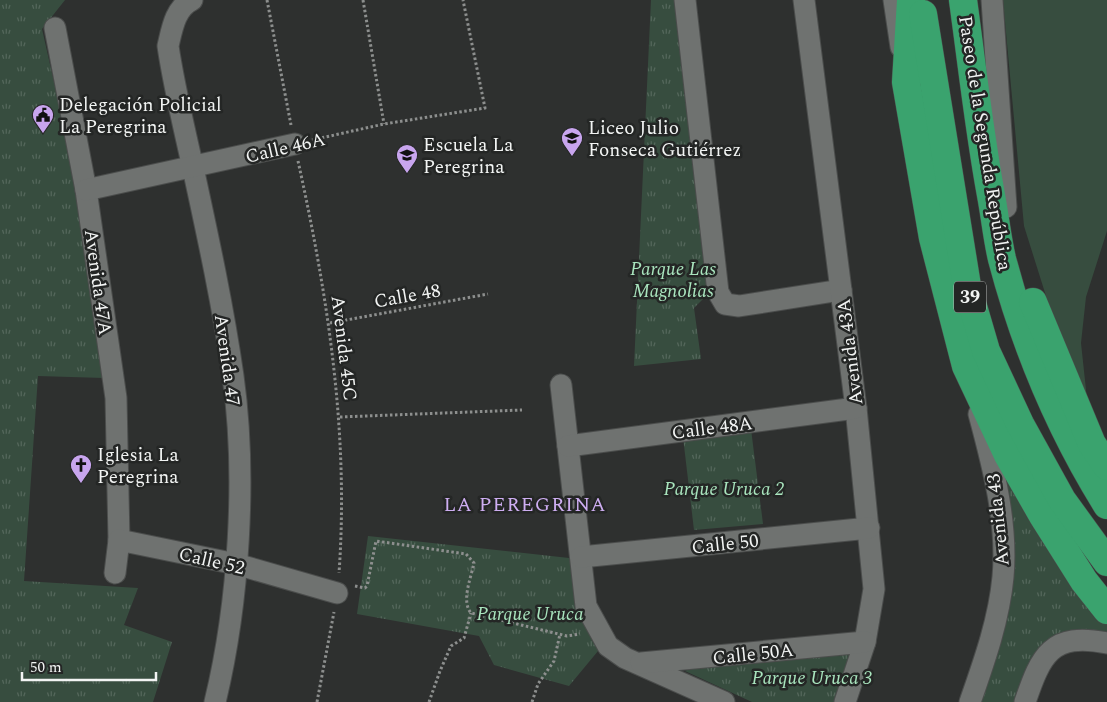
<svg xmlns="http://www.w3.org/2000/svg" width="1107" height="702" font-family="Spectral,serif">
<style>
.grass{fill:#374d3f}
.park{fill:url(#park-tufts)}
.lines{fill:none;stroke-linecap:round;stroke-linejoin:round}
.minor-casing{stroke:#4b4d4c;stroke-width:23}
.trunk-casing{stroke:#4b4d4c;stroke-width:29}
.path{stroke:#8d8f8e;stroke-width:3;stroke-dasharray:2.5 2.5;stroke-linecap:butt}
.minor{stroke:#6f7270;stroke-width:21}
.trunk{stroke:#3aa36e;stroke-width:28}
.labels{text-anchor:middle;stroke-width:5;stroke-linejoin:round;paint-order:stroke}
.shield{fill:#242625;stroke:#b4b6b5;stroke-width:1}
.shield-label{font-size:18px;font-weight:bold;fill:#f2f4f3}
.poi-label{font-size:19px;fill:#f2f4f3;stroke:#242625;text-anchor:start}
.street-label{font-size:19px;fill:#f2f4f3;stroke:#242625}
.park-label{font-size:19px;font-style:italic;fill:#a9e5be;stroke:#242625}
.neighbourhood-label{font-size:20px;letter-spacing:1px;fill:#ceaef2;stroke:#242625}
</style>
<defs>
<pattern id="park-tufts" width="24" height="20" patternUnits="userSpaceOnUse" patternTransform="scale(1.25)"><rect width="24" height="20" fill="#374d3f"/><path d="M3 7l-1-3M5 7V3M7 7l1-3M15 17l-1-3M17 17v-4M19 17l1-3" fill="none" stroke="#54675b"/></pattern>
</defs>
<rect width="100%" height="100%" fill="#2e302f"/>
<!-- grass -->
<path class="grass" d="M1003 0H1107V231L1086 297 1081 343 1087 399 1057 331 1024 226Z"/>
<!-- park -->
<g class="park">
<path d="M0 0H65L42 29 75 175 105 378 38 376 24 581 138 588 124 625 172 642 153 702H0Z"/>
<path d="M651 0H679L710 292 694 308 701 359 634 366Z"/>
<path d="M751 429 763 524 694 530 683 437Z"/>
<path d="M995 450 1107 621V634C1095 629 1082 628 1069 631 1031 641 1030 669 1019 702H975L1008 584Z"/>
<path d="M368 536 569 558 603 645 569 686 494 665 479 636 357 614Z"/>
<path d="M851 649 835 702H752L685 671 701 664Z"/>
</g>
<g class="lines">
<!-- minor casing -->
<g class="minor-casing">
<g id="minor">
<path d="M192 0C175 8 172 29 168 46 174 87 184 127 193 168 208 237 223 306 233 376 247 476 239 603 215 702"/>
<path d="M685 0 718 292 725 304 739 306 841 290"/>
<path d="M804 0 856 408 874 589 865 642 845 702"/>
<path d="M894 0 901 47"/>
<path d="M992 0 1006 207"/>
<path d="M55 28 86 190 116 398 119 540"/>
<path d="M86 190 295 144"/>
<path d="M561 385 586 606 608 646 625 658 724 702"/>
<path d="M568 446 856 408"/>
<path d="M581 557 869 528"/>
<path d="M115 573 119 540 236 564 337 593"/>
<path d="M641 663 865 642"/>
<path d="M970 702C984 662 999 620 1003 577 1008 523 993 466 979 414"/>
<path d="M1025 702C1041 655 1051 632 1107 643"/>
</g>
</g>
<!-- trunk casing -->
<g class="trunk-casing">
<g id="trunk">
<path d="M911 0 906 82 933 238 966 366 1008 455 1043 516 1084 581 1107 610"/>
<path d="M963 0C972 65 979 130 991 195 995 216 997 238 1002 259 1025 346 1059 428 1107 505"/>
<path d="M923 14 967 286 986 351 1020 424 1062 500 1107 562"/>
<path d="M1033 302 1092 444 1107 466"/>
</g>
</g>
<!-- path -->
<g class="path">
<path d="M267 0 291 125"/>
<path d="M363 0 384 124"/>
<path d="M312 140 384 124 485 108 463 0"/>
<path d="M298 161C328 297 349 433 339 573"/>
<path d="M330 323 488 294"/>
<path d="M340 417 522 410"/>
<path d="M355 586 365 588 367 586 376 541 466 554 474 563C471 578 461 601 471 613L567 636 580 634"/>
<path d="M317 702 334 612"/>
<path d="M429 702 440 671 451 646 464 638 471 613"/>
<path d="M532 702 538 684 554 661 560 634"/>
</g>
<!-- minor -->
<use href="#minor" class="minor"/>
<!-- trunk -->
<use href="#trunk" class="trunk"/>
</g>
<!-- icons -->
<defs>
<g id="civic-pin" transform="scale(1.125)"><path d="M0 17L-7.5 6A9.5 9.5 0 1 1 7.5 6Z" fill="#c8a5ee" stroke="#242625"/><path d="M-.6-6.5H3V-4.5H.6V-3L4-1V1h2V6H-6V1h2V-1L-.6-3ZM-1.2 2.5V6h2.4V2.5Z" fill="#111"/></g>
<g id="school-pin" transform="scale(1.125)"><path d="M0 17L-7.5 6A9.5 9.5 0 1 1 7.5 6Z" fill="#c8a5ee" stroke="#242625"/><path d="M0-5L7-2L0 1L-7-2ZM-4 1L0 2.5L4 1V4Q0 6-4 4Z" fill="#111"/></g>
<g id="church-pin" transform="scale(1.125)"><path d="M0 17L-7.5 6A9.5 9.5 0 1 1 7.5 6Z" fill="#c8a5ee" stroke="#242625"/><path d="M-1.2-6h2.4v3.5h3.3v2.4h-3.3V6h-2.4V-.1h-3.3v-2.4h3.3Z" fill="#111"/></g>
</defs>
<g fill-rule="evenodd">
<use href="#civic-pin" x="43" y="115"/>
<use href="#school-pin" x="572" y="138"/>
<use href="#school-pin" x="407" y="155"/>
<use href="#church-pin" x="81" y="465"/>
</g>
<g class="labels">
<!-- shield labels -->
<rect class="shield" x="954" y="281.5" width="32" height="31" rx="4"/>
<g class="shield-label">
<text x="970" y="303">39</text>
</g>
<!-- poi labels -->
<g class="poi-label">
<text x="59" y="111">Delegación Policial<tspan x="59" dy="22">La Peregrina</tspan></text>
<text x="588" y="134">Liceo Julio<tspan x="588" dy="22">Fonseca Gutiérrez</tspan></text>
<text x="423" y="151">Escuela La<tspan x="423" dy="22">Peregrina</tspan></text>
<text x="97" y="461">Iglesia La<tspan x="97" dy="22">Peregrina</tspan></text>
</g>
<!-- street labels -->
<g class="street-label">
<text transform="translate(986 143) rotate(81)" y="7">Paseo de la Segunda República</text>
<text transform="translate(285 147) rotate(-13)" y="7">Calle 46A</text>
<text transform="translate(99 282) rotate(82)" y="7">Avenida 47A</text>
<text transform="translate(407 295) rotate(-10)" y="7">Calle 48</text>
<text transform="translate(345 348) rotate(83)" y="7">Avenida 45C</text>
<text transform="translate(849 352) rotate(-97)" y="7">Avenida 43A</text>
<text transform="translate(228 360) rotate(82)" y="7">Avenida 47</text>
<text transform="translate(712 427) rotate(-7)" y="7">Calle 48A</text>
<text transform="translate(997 520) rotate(-96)" y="7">Avenida 43</text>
<text transform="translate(725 543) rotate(-6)" y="7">Calle 50</text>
<text transform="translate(212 560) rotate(13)" y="7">Calle 52</text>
<text transform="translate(753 653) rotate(-6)" y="7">Calle 50A</text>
</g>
<!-- park labels -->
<g class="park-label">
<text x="673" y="275">Parque Las<tspan x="673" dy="22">Magnolias</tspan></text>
<text x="724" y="495">Parque Uruca 2</text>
<text x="530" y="620">Parque Uruca</text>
<text x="812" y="684">Parque Uruca 3</text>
</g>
<!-- neighbourhood labels -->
<g class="neighbourhood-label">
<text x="525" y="511">LA PEREGRINA</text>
</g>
</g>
<!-- scale -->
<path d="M22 672v8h134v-8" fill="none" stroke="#f2f4f3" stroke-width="2.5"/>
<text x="30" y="672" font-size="15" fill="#f2f4f3" stroke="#242625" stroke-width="4" paint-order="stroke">50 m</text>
</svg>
